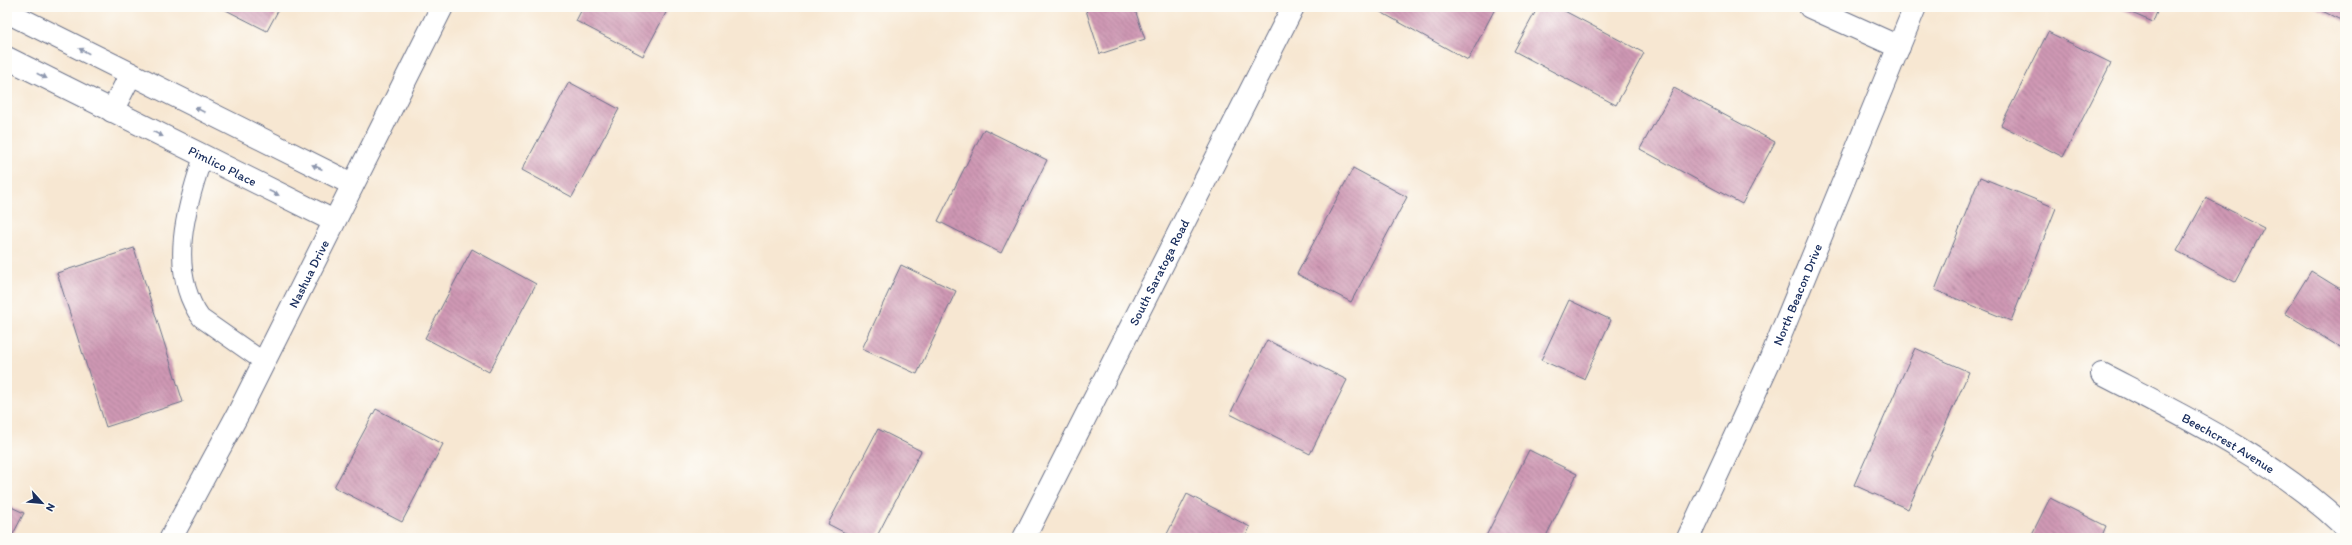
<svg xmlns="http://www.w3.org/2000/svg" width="2352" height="545" font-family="Itim,sans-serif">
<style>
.building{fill:url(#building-back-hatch)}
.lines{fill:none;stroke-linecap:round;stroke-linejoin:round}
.service-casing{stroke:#686f87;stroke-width:20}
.minor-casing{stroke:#686f87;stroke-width:24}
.service{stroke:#fff;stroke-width:18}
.minor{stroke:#fff;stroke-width:22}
.oneway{fill:#8d97ae}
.labels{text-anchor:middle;stroke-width:3.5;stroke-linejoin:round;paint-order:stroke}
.street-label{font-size:13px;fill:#1b2f5e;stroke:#fdfcf7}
</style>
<defs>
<pattern id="building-back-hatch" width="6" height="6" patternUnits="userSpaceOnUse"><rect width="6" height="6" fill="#cf98b4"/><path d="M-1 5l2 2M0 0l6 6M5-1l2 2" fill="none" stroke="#a77c96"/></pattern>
</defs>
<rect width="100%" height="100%" fill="#fdfcf7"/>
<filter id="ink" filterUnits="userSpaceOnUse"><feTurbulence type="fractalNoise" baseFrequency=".025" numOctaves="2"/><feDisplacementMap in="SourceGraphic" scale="8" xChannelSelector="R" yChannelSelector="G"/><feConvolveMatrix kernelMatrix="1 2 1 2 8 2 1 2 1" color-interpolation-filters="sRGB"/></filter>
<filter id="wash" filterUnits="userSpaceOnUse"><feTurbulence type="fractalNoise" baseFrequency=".012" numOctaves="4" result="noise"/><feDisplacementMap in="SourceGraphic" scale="16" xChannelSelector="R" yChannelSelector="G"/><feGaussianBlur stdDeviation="0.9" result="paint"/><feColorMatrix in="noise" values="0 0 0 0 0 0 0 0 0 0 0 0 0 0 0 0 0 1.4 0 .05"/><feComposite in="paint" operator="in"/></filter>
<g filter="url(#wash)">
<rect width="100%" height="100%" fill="#f7e7d2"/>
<g id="blocks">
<!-- building -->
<g class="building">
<path d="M220 7H280L267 31Z"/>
<path d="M583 7H669L643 56 576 21Z"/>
<path d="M1085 7H1134L1145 39 1100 54Z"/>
<path d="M1378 7H1496L1468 60 1377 10Z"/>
<path d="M1538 7H1557L1644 53 1616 105 1514 51Z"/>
<path d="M2117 7H2159L2153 22Z"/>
<path d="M2314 7H2345V22Z"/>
<path d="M2048 32 2111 63 2063 157 2001 125Z"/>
<path d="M569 82 619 109 572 197 522 170Z"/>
<path d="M1674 88 1775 142 1742 204 1640 149Z"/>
<path d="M984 129 1047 160 1001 253 938 221Z"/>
<path d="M1353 168 1407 197 1351 302 1297 274Z"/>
<path d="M1980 177 2056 208 2011 321 1935 290Z"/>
<path d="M2206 198 2264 228 2235 282 2177 251Z"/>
<path d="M134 248 183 402 106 427 57 273Z"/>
<path d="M472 249 536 284 489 372 425 338Z"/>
<path d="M901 265 956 291 917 374 862 349Z"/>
<path d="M2311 271 2345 292V341L2341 348 2285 313Z"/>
<path d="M1569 300 1611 320 1584 379 1541 360Z"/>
<path d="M1267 340 1347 380 1310 454 1230 414Z"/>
<path d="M1915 348 1969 372 1908 509 1854 485Z"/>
<path d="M376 409 443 444 402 522 334 487Z"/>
<path d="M878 429 921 451 876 538H855L828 524Z"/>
<path d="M1529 450 1577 474 1545 538H1485Z"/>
<path d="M1187 494 1250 527 1245 538H1165Z"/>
<path d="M2050 498 2106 526 2101 538H2030Z"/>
<path d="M7 505 24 513 11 538H7Z"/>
</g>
</g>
</g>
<g filter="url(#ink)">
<use href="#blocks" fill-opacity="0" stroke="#686f87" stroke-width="1"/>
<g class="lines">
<!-- service casing -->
<g class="service-casing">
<path id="service" d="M203 157C186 207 167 271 201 318L264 362"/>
</g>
<!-- minor casing -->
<g class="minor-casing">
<g id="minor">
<path d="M1810 7 1899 47"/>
<path d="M7 12 352 184"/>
<path id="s1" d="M7 58 334 221"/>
<path d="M112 111 131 74"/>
<path id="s2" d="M2102 374C2187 418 2275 460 2345 527"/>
<path id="s3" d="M171 538 238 414 442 7"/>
<path id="s4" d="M1024 538 1293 7"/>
<path id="s5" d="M1688 538 1771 358 1915 7"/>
</g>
</g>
<!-- service -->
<use href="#service" class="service"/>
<!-- minor -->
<use href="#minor" class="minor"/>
</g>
<!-- one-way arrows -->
<defs><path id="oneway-solid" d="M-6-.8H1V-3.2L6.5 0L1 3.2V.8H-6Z"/></defs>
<g class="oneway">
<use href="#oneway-solid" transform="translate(84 51) rotate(-153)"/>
<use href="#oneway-solid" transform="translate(42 76) rotate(27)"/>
<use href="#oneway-solid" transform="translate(200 110) rotate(-153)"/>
<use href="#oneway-solid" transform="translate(158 134) rotate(27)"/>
<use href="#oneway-solid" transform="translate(317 167) rotate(-155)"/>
<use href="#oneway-solid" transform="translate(274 193) rotate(25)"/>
</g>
</g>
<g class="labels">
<!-- street labels -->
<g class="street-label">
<text dy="5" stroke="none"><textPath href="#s1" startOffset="241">Pimlico Place</textPath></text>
<text dy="5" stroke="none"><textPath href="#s4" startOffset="298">South Saratoga Road</textPath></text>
<text dy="5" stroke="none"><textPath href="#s3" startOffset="298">Nashua Drive</textPath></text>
<text dy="5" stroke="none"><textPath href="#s5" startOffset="267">North Beacon Drive</textPath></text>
<text dy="5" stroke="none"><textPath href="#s2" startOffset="144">Beechcrest Avenue</textPath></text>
</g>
</g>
<!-- margin -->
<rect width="2352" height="545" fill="none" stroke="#fdfcf7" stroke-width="24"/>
<!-- north arrow -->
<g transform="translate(42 503) rotate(117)" stroke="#fdfcf7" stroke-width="3" paint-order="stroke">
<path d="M0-3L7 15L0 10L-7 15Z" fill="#1b2f5e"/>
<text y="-6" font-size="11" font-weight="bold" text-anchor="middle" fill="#1b2f5e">N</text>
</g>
</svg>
